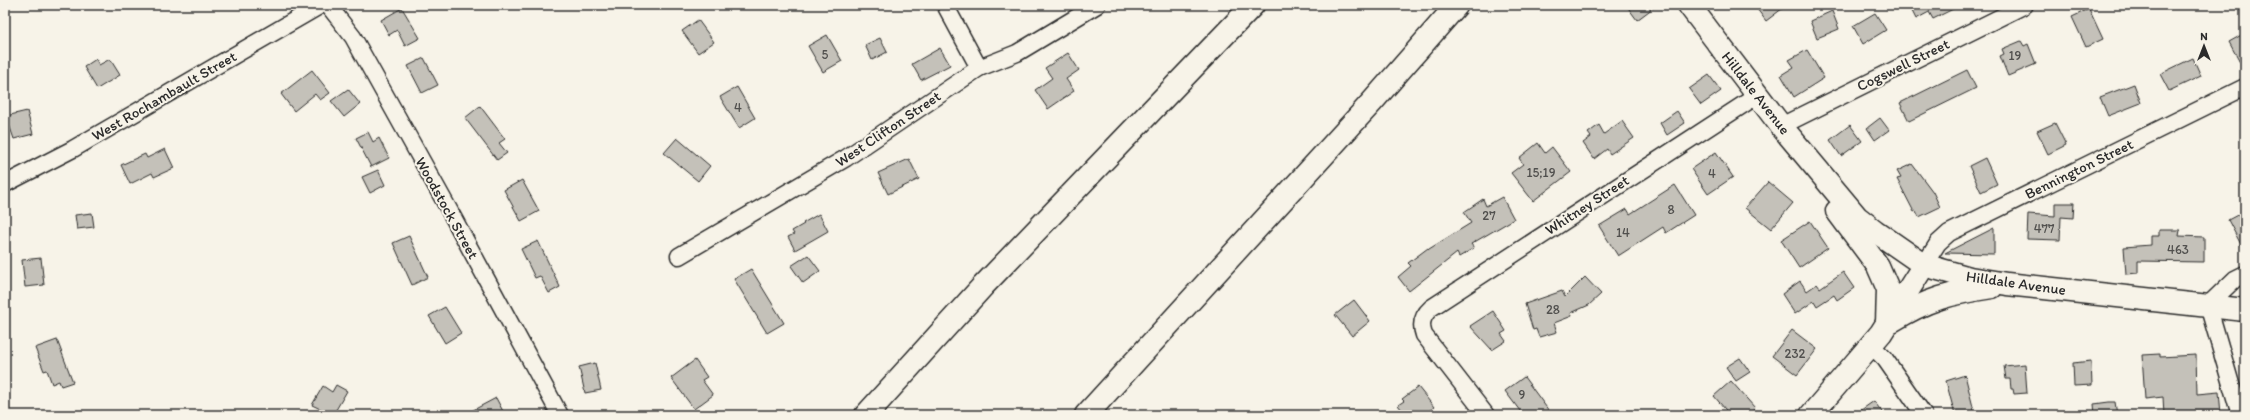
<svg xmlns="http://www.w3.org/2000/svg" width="2250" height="420" font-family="Itim,sans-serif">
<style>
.building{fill:#c4c1b9;stroke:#2b2b2b}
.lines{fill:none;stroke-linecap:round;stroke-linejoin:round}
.minor-casing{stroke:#2b2b2b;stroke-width:19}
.secondary-casing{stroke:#2b2b2b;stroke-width:25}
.motorway-casing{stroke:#2b2b2b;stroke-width:25}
.minor{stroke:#f7f3e8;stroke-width:16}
.secondary{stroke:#f7f3e8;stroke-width:22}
.motorway{stroke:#f7f3e8;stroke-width:22}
.labels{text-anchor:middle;stroke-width:4;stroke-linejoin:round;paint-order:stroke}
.number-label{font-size:13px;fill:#51504e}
.street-label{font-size:15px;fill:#2b2b2b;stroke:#f7f3e8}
</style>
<rect width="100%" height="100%" fill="#f7f3e8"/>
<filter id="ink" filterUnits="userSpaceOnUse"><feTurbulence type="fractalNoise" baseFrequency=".025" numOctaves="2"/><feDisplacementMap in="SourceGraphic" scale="8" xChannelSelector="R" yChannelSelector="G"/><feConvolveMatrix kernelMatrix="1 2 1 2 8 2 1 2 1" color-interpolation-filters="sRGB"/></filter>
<g filter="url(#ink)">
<!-- building -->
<g class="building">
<path d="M1626 5H1657L1637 20Z"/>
<path d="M1754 5H1787L1766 21Z"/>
<path d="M1909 5H1961L1933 19 1929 12 1916 19Z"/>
<path d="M402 8 420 38 405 46 397 30 389 35 381 20Z"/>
<path d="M2089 9 2103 39 2086 47 2072 17Z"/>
<path d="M1832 11 1839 29 1817 38 1810 21Z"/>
<path d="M1875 13 1886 30 1863 44 1853 26Z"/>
<path d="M698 20 714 42 698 53 682 31Z"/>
<path d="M2245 33V72L2229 42Z"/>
<path d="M827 35 842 61 823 72 808 46Z"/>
<path d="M880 38 887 52 872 60 865 45Z"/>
<path d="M2021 41 2024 46 2028 44 2036 64 2008 76 2000 56 2004 54 2002 49Z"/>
<path d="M940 48 950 65 921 80 912 64Z"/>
<path d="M1807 50 1824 78 1794 97 1781 75 1794 67 1789 60Z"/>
<path d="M1068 53 1079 70 1066 79 1074 91 1048 109 1035 90 1052 78 1045 68Z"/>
<path d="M424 58 438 85 422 93 408 66Z"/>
<path d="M2193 58 2201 76 2169 91 2160 74Z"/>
<path d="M96 59 99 65 110 59 120 75 97 89 84 67Z"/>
<path d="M312 70 330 93 320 100 315 94 294 111 281 94Z"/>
<path d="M1967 70 1976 88 1909 121 1900 103Z"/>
<path d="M1709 75 1721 91 1701 105 1689 89Z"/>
<path d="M2134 84 2141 103 2108 116 2100 97Z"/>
<path d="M737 87 755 118 739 128 720 97Z"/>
<path d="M348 89 360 104 344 117 331 101Z"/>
<path d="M480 106 505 139 499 143 507 153 497 160 465 118Z"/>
<path d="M27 111 33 134 14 139 6 116Z"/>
<path d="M1677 111 1685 123 1667 135 1660 123Z"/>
<path d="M1880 118 1889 130 1875 140 1867 128Z"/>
<path d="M1622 121 1634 138 1610 154 1607 149 1594 159 1583 143 1591 137 1588 133 1599 125 1604 134Z"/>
<path d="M2055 123 2066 145 2048 154 2037 131Z"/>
<path d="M1850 125 1862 141 1841 156 1830 140Z"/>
<path d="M368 132 373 142 379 138 389 158 371 167 356 138Z"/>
<path d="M677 138 710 166 698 181 664 153Z"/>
<path d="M1538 143 1545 153 1552 147 1571 172 1533 201 1511 173 1523 164 1519 158Z"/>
<path d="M165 149 174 168 154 177 152 173 130 184 121 165 145 154 147 158Z"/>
<path d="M1716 152 1733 177 1708 194 1691 169Z"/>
<path d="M1985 158 1997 184 1981 192 1969 166Z"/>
<path d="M909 159 919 179 888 194 878 173Z"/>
<path d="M1912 164 1933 192 1940 207 1919 217 1916 211 1914 212 1897 179 1901 178 1897 171Z"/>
<path d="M378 170 385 185 370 193 362 177Z"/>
<path d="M522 180 539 211 521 221 504 190Z"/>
<path d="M1768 182 1793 203 1771 229 1745 208Z"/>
<path d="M1675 185 1694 215 1666 233 1663 227 1618 256 1599 226 1627 209 1630 214Z"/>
<path d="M1502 197 1514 219 1471 244 1474 248 1459 257 1457 253 1409 291 1398 277 1411 266 1408 263 1428 248 1429 249 1471 223 1464 212 1483 199 1486 206Z"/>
<path d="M2055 203H2074L2073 218 2061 217 2060 240 2027 239 2028 214 2055 216Z"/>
<path d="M2245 211V252L2228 220Z"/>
<path d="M92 213 94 227 77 229 75 215Z"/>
<path d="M819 214 828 231 795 250 788 237 794 234 792 231 804 224 803 223Z"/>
<path d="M1810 221 1828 248 1799 268 1781 240Z"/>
<path d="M1994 228V254L1945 253Z"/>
<path d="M2159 230H2180L2179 236 2204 237V262L2138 261V273L2126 274 2124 247 2151 245V236H2159Z"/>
<path d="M409 236 428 277 412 285 393 243Z"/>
<path d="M538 241 560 287 549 293 540 276 535 278 521 249Z"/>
<path d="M808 255 820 271 803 283 791 266Z"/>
<path d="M41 258 44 285 25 287 22 260Z"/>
<path d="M751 269 784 323 767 333 734 279Z"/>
<path d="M1843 272 1854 288 1837 300 1834 295 1817 306 1814 301 1795 314 1782 294 1800 281 1807 291 1817 284 1820 288Z"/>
<path d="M1585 277 1601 294 1589 305 1571 313 1572 316 1554 323 1557 332 1539 337 1536 329 1533 330 1525 304 1562 291 1565 297Z"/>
<path d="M1354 300 1370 321 1352 336 1335 315Z"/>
<path d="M445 307 461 333 445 343 429 316Z"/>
<path d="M1493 311 1506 331 1501 334 1506 341 1492 350 1470 326Z"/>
<path d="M1792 330 1817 349 1797 375 1772 356Z"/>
<path d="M57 340 73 382 61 386 59 381 52 384 47 370 44 371 35 348Z"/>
<path d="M2160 354V357L2196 355 2197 394 2219 392 2221 414 2164 415 2163 397 2145 399 2142 355Z"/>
<path d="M1740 358 1750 372 1736 381 1726 367Z"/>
<path d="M695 360 707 377 702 380 713 395 694 409 671 378Z"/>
<path d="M2091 361 2092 385 2074 386 2073 363Z"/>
<path d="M595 363 601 390 585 393 579 367Z"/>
<path d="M2025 364 2027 393 2014 394 2013 389H2011L2010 379H2006L2004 366Z"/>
<path d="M1965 375 1975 415H1955L1946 381Z"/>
<path d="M1524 377 1552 415H1523L1505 391Z"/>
<path d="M1731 381 1755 408 1748 415H1730L1714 396Z"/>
<path d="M336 385 347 391 333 415 312 405 323 386 332 392Z"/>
<path d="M1418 387 1434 407 1424 415H1406L1398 405 1404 401 1402 399Z"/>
<path d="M496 398 505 415H464Z"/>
<path d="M1874 401 1884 415H1854Z"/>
<path d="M2109 402H2115L2117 415H2095L2094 404Z"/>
</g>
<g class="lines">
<!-- minor casing -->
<g class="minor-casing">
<g id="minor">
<path d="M328 5 353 37 447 206 560 415"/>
<path d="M945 5 979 68"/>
<path d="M1781 126 2025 5"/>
<path d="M5 184 73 149 321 5"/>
<path d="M679 256 846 158 979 68 1017 53 1097 5"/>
<path d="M1924 265 1938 243 1949 233 2245 87"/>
<path d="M1871 345 1885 359 1924 415"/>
<path d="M1486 415 1424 335C1420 324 1422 316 1431 308L1758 95"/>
<path d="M2240 415 2208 305 2235 279 2245 274"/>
</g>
</g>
<!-- secondary casing -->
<g class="secondary-casing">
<g id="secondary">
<path d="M1689 5 1781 126 1857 217 1875 231 1924 265 1970 278 2007 284 2245 310"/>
<path d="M1837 211 1878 266 1888 289 1887 323"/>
<path d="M1892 321C1927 299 1952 293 1992 287"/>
<path d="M1811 415 1881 333 1924 265"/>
</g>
</g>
<!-- motorway casing -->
<g class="motorway-casing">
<g id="motorway">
<path d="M866 415 983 286 1253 5"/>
<path d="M1086 415 1372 102 1457 5"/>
</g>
</g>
<!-- minor -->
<use href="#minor" class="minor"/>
<!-- secondary -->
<use href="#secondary" class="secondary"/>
<!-- motorway -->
<use href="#motorway" class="motorway"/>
</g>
</g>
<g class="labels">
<!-- number labels -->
<g class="number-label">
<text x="825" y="59">5</text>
<text x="2015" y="60">19</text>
<text x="738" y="112">4</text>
<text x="1541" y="177">15;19</text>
<text x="1712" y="178">4</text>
<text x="1671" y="214">8</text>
<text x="1489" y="220">27</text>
<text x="2044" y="233">477</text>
<text x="1623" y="237">14</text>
<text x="2178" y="254">463</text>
<text x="1553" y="314">28</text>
<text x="1795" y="358">232</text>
<text x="1522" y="399">9</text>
</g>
<!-- street labels -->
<g class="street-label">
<text transform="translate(1903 65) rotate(-26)" y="5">Cogswell Street</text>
<text transform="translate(1756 93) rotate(52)" y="5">Hilldale Avenue</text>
<text transform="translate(164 96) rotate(-30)" y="5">West Rochambault Street</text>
<text transform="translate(888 129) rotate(-34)" y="5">West Clifton Street</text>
<text transform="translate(2079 169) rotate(-26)" y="5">Bennington Street</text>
<text transform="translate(1587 205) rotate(-33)" y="5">Whitney Street</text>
<text transform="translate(447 208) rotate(61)" y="5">Woodstock Street</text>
<text transform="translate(2016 283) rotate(8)" y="5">Hilldale Avenue</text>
</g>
</g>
<!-- margin -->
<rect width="2250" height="420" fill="none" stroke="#f7f3e8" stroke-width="20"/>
<rect x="10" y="10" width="2230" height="400" fill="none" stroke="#2b2b2b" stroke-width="1.5" filter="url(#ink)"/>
<!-- north arrow -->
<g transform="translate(2204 46)" stroke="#f7f3e8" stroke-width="3" paint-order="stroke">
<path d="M0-3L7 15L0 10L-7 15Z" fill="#2b2b2b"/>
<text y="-6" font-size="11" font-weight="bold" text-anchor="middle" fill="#2b2b2b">N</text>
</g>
</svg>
